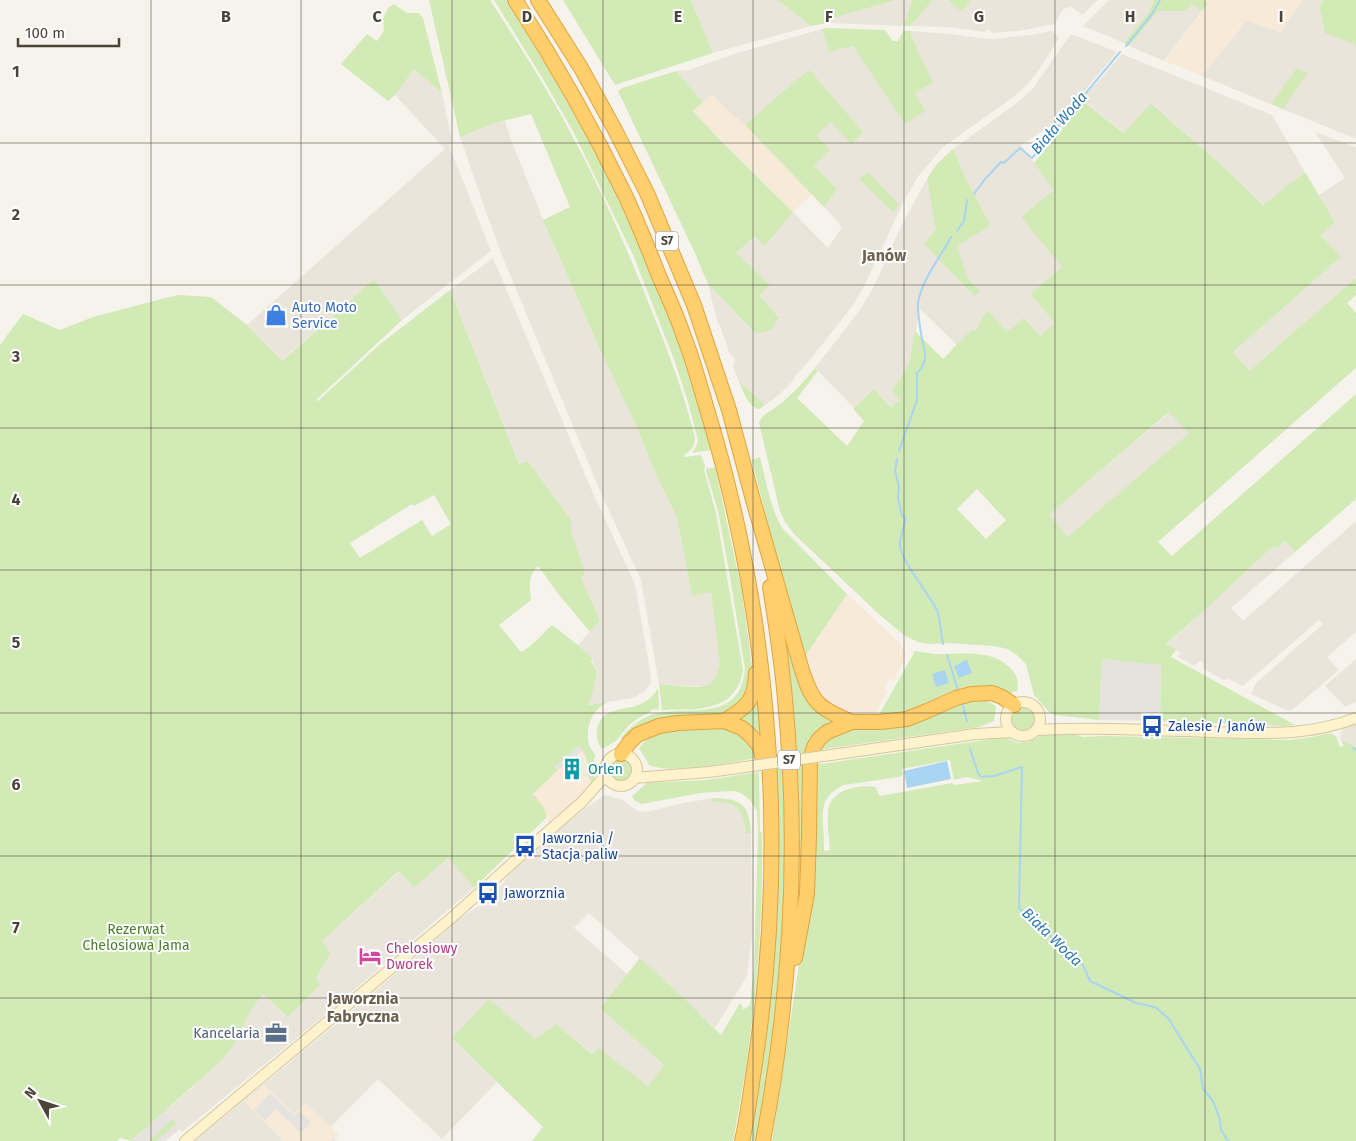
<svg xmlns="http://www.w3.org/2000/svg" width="1356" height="1141" font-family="'Fira Sans',sans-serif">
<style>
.residential{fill:#eae5da}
.commercial{fill:#f7ead8}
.industrial{fill:#e6e2dd}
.green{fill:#d2eab5;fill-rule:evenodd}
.parking{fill:#e5e3e0}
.water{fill:#a9d4f2}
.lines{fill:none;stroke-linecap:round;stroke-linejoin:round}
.stream{stroke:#a9d4f2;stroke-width:2}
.secondary-casing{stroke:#d6c79b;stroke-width:12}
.highway-casing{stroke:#e0a43c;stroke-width:16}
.secondary{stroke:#fff3cd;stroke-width:10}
.highway{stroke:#ffcf6e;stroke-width:14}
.secondary-bridge-casing{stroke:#d6c79b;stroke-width:12;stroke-linecap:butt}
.secondary-bridge{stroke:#fff3cd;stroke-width:10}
.grid{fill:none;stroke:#4b4439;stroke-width:1;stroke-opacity:0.55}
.labels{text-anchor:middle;stroke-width:4;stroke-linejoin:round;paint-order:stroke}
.shield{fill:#fff;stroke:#817c74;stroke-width:1}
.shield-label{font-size:12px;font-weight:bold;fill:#4b4439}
.shop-label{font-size:14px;fill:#366cbe;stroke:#fff;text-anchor:start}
.transit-label{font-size:14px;fill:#164399;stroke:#fff;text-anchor:start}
.culture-label{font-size:14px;fill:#0d838f;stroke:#fff;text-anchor:start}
.park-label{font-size:14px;fill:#4a7f2a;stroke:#fff}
.hotel-label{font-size:14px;fill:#b23c85;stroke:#fff;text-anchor:start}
.service-label{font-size:14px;fill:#4e5e75;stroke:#fff;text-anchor:end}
.water-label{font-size:15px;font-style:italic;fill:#2e7ab2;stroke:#fff}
.quarter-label{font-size:16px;font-weight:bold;fill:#6e6250;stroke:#fff}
.grid-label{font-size:16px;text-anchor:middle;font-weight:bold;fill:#4b4439;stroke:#fff;stroke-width:4;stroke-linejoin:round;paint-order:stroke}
</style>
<rect width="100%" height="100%" fill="#f6f3ec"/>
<!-- residential -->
<g class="residential">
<path d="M691 0H778L811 26 713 53Z"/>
<path d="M896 0H912L904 26 829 23 830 19Z"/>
<path d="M933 0H948L961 12 972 0H1098L1082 15 1072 7 1066 8 1062 10 1055 24 1019 31 993 33 987 29 985 32 948 27 910 26Z"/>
<path d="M1109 0H1154L1148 13 1124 43 1083 26Z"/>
<path d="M1303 0H1323L1320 8 1356 47V139L1202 76 1246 21 1280 32Z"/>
<path d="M1191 4 1202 11 1164 61 1129 46 1158 11H1186Z"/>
<path d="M822 29 829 52 853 46 893 105 933 83 912 37 911 31 952 34 980 38 995 39 1030 35 1052 31 1059 38 1038 71 1027 85 1016 95 942 148 927 166 919 175 904 201 864 286 853 305 810 360 795 376 794 380 779 395 765 405 742 384 737 377 733 366 735 359 733 356 730 355 720 326 717 321 708 284 756 334 779 316 759 295 736 253 756 237 765 246 793 212 828 248 842 227 824 207 837 189 814 166 816 135 831 121 863 132 810 70 796 80 745 125 740 120 734 117 712 95 703 102 676 71 689 70 737 53Z"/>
<path d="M1071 34 1117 52 1061 119 1021 145 1034 163 1054 189 1063 267 1030 294 1055 323 1040 336 971 331 957 345 920 309 909 364 892 391 900 399 892 407 874 389 854 408 815 368 859 311 873 288 903 222 927 179 937 229 924 244 974 296 956 246 971 237 990 224 967 181 953 149 1018 102 1033 88Z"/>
<path d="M1122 54 1272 115 1305 172 1264 205 1228 171 1152 103 1125 133 1081 99 1100 80Z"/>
<path d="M414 69 442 93 452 142 450 145V148L491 251 402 320 374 279 281 361 247 325 445 149 395 95Z"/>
<path d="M505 121 511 140 549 234 602 354 636 425 654 470 677 518 692 596 711 591 721 666 713 681 709 685 704 686H688L659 684 641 580 600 491 501 253 485 209 460 137 495 123Z"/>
<path d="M1315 132 1356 147V278L1249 371 1233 352 1340 258 1321 234 1335 222 1319 195 1345 178Z"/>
<path d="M493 258 593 493 635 584 650 670 651 683 645 691 633 698 587 705 592 695 597 672 593 663 592 658 578 645 600 620 581 578 585 573 571 531V520L528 461 520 465 450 290Z"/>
<path d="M1170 412 1190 432 1068 538 1049 515Z"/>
<path d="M1356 521V632L1327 657 1339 670 1292 710H1286L1251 694 1256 683 1323 624 1319 620 1243 686 1229 679 1223 680 1203 668V662H1198L1195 666 1178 657 1181 653 1166 645 1206 609 1271 548 1278 547 1285 541 1295 552 1231 608 1243 621Z"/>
<path d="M1356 659V702L1345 707 1325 686Z"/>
<path d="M1356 723V747L1341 740 1340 734 1344 728Z"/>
<path d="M605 795 623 800 627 804 638 811 643 812 655 810 683 803 713 798 714 802H724L733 805 739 810 745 819 746 832 751 833 752 935 747 976 715 1028 687 1001 589 913 574 928 627 974 600 1008 664 1065 648 1086 599 1048 593 1054 556 1024 536 1039 452 1038 497 1082 442 1139 378 1079 331 1127 338 1134 334 1138 337 1141H195L365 1000 462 917 480 905 501 886 509 875 566 823 587 807Z"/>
<path d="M448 858 474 888 316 1022 182 1132 173 1119 165 1111 194 1086 237 1040 250 1011 263 994 288 1017 316 978 331 953 322 941 400 871 414 888Z"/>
</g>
<!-- commercial -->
<g class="commercial">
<path d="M1204 0H1303L1280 32 1246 21 1202 76 1165 61 1207 5Z"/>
<path d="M712 94 734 117 740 120 812 194 793 212 732 151 693 111Z"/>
<path d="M847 594 901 644 906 654 904 661 894 680 889 679 885 689 888 690 875 715 842 711 833 707 822 697 815 684 806 655Z"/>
<path d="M579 746 586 756 589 771 587 773 592 784 581 796 548 825V817L533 794 558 770Z"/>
<path d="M265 1085 294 1114 306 1103 338 1134 331 1141H283L244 1102Z"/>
</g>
<!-- industrial -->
<g class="industrial">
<path d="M1102 659 1161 664 1160 721 1099 720Z"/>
<path d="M165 1111 173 1119 180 1129 165 1141H131Z"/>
</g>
<!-- green -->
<g class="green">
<path d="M429 0H490C512 34 534 68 554 103 592 169 623 238 651 309 668 351 684 393 695 438 695 445 691 452 684 454L685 457 701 455 705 466 704 470 716 513 743 670C736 713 697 709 662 710L659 684C670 685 700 689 708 685 715 681 718 672 720 664L711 592 692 596 677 518 654 470 636 425 602 354 543 220 570 207 531 114 495 123 460 137Z"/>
<path d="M494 0H506C595 139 671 289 711 450L692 453 696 447 698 440 688 402 675 362 634 257 573 131 543 79Z"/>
<path d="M563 0H691L713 53 615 85Z"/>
<path d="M778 0H896L830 19 829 23 811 26Z"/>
<path d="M912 0H933L910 26H904Z"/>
<path d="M948 0H972L961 12Z"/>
<path d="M1154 0H1204L1207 5 1202 11 1191 4 1186 11H1158L1129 46 1124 43 1148 13Z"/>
<path d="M1323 0H1356V47L1352 43 1325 33 1320 8Z"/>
<path d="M394 4 407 13H419L423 18 442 93 414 69 395 95 388 101 341 64 367 34 377 41 384 31 383 19 388 8Z"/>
<path d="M828 28 885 30 893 41H898L903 31H911L912 37 933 83 915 93 925 111 905 124 853 46 829 52 822 29Z"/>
<path d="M1296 69 1308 72 1283 109 1271 104Z"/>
<path d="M810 70 863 132 851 144 831 122 816 135 830 150 814 166 837 189 824 207 745 125 796 80Z"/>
<path d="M676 71 703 102 693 111 727 147 793 212 765 246 755 237 736 253 770 285 759 295 779 317 771 330 756 334 708 284 694 251 618 91 622 88Z"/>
<path d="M1084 102 1124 133 1151 103 1228 171 1263 205 1305 172 1335 222 1321 235 1341 257 1233 352 1249 371 1356 278V295L1347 303 1356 313V368L1158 542 1172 556 1356 394V499L1295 552 1285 541 1278 547 1271 548 1206 609 1166 644 1176 650 1171 657 1295 725 1283 726 1160 721 1161 665 1102 659 1099 720 1055 715 1048 711 1034 695 1026 664 1018 656 1008 649 994 646 948 643 929 644 918 642 905 636 882 617 795 535 785 522 780 511 759 423C761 416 766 414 772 410 789 398 802 384 815 368L818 371 797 398 847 446 864 421 854 410V408L874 389 891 407 900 400 892 391 909 364 915 331 943 359 971 330H976L987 310 1007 332 1024 318 1040 336 1055 323 1030 294 1062 267 1021 217 1054 190 1034 163ZM1169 412 1189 433 1068 537 1049 515ZM977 489 1006 520 986 539 957 509Z"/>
<path d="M953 149 967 181 990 224 988 227 957 246 968 279 980 291 974 296 924 244 936 229 927 179 936 165Z"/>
<path d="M868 172 899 205 893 212 859 179Z"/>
<path d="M374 279 402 320 316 400 318 401 379 345 450 290 519 464 528 461 571 520V531L585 573 581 578 600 620 590 632 560 596 538 566C527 576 530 587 531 600L499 625 521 652C533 646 542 634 552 625L578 645 592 658 591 661 597 672 592 695 588 705 608 702C592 709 585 727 589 745 590 749 594 752 595 755 595 756 594 758 594 759 593 766 593 776 596 782L592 784 587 773 589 770 586 756 579 746 555 767 558 770 532 795H534L544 808 547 817 474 888 448 858 414 888 399 871 322 941 331 953 316 978 320 985 288 1017 263 994 250 1011 237 1040 222 1060 131 1141 120 1138 117 1141H0V345L23 314 60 330 93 317 169 297 179 295 211 297 247 325 282 361ZM434 495 451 524 432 536 422 520 360 558 350 543 412 504 414 506Z"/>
<path d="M737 377 742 384 765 405 759 409C747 407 742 387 737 377Z"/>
<path d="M760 457C766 481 770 508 783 529L847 594 806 655 801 657 752 460Z"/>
<path d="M707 466 708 469 715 467 742 592 752 666 751 688 732 712 626 742 621 738C629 728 639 719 651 715 687 704 740 725 745 669L728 565 718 511 706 471Z"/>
<path d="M784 632 799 678 838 721 817 732 805 855 799 902V801L798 766 791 676Z"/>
<path d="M915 651C922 652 928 653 935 654 959 655 990 648 1009 667 1017 674 1019 680 1017 691L1008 694C966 674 947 696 910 710 900 714 889 714 879 715Z"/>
<path d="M658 688 659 710 656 709 651 710 650 712 637 719 629 725 616 741 602 749C598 743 596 738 597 730 601 706 625 711 641 704 649 700 654 695 658 688Z"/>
<path d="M758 695 761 741 739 724 738 717Z"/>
<path d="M969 699 985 700 996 706 994 721 979 727 817 750 830 734Z"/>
<circle cx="1023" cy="719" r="12"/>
<path d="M722 727C742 732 750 738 757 758 732 762 671 775 649 765L639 748C657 723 694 728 722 727Z"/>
<path d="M1330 733 1336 736 1340 747 1344 746 1341 740 1356 747V1141H772L804 932 814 765 1005 737 1011 740 1019 743 1029 742 1040 736 1048 735H1077L1083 737 1104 736 1290 740 1312 737ZM950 760 954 780 967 777 983 781 954 785 952 783 880 796 875 787C858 784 830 790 828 811 827 824 829 838 830 850L824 851C824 843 824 835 823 827 822 806 823 795 844 785L899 777 903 775 902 769Z"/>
<circle cx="621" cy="770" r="11"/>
<path d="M787 768 788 866 780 1004 759 1141H747L774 770Z"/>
<path d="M759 772 760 832H762C764 936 753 1039 733 1141H532L543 1127 452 1038 489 999 535 1039 556 1024 592 1054 599 1048 648 1086 664 1065 600 1008 640 958 687 1001 721 1035 740 1003 742 1005 743 1010 750 1005 754 967 758 832 757 811 754 806 750 800 741 793 733 791 700 793 642 804 635 801 632 796 647 783 707 780Z"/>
<path d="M713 798C742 799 749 804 751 833H746C744 809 737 802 713 802Z"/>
<path d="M173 1119 176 1124 156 1141H149Z"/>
</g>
<!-- parking -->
<g class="parking">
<path d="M579 746 583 750 558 770 555 766Z"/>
<path d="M270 1093 294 1116 299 1111 311 1122 301 1133 276 1109 265 1120 254 1110Z"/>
</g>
<!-- water -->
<g class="water">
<path d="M967 660 972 673 959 678 954 666Z"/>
<path d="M945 670 949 683 936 687 932 674Z"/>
<path d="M947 761 951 779 907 788 904 771Z"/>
</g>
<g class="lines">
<!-- stream -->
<g class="stream">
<path d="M1126 46 1152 14 1160 0"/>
<path d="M974 194 985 179 1001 162 1004 163 1020 148 1032 158 1120 52"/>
<path d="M957 231 964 221 967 200"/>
<path d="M899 451 917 400V373C931 360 923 349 921 333 920 326 917 310 918 303 922 279 940 258 951 237"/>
<path d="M897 459 895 471 899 487 898 499 900 505 901 514 906 519C905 522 899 542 900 545 901 561 929 594 937 610 940 617 941 635 943 644"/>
<path d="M947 655 958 690"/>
<path d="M962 703 967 721"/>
<path d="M1353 748 1356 750"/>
<path d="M970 749 978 773 981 777 994 776 1022 767 1019 908 1083 965 1090 981 1136 1003 1155 1007 1168 1018 1200 1069 1203 1089 1213 1101 1220 1120 1221 1130 1228 1141"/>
</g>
<!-- secondary casing -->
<g class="secondary-casing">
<g id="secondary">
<circle cx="1023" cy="719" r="17"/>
<path d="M1037 730C1094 727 1152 730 1209 732 1261 733 1307 737 1356 718"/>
<circle cx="621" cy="770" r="16"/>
<path d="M838 754 975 734 1012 732"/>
<path d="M634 778 709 772 745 767"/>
<path d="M185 1141 449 920 486 887 528 849 582 802 605 776"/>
</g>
</g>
<!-- highway casing -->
<g class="highway-casing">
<g id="highway">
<path d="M515 0C555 62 592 127 624 193 637 220 648 248 659 276 668 296 677 316 684 337 693 359 699 383 706 406 772 621 789 853 753 1076 750 1098 747 1119 742 1141"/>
<path d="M538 0 581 68 615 130 647 193 694 305 729 410 753 500 801 667C812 703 818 708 852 722"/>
<path d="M724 721C747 707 755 701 756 673"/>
<path d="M621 754 630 742 637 735 659 726 678 723 724 721 742 728 751 736 760 747 764 763"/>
<path d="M795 958 807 894 809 836 810 760 814 747 819 739 827 732 852 722H880L907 719 927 711 956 698 971 694 992 693 1002 697 1014 705"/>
<path d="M763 1141C791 996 799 847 785 699 782 662 776 624 770 587"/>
</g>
</g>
<!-- secondary -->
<use href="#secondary" class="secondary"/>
<!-- highway -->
<use href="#highway" class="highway"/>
<!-- secondary-bridge casing -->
<g class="secondary-bridge-casing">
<path id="secondary-bridge" d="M745 767 838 754"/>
</g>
<!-- secondary-bridge -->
<use href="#secondary-bridge" class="secondary-bridge"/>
</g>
<!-- grid -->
<path class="grid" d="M151 0V1141M301 0V1141M452 0V1141M603 0V1141M753 0V1141M904 0V1141M1055 0V1141M1205 0V1141M0 143H1356M0 285H1356M0 428H1356M0 570H1356M0 713H1356M0 856H1356M0 998H1356"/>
<!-- icons -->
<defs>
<g id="shop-bare" transform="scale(1.725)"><path d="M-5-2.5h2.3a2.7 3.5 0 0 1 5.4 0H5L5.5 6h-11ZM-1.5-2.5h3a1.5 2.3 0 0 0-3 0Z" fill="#3f7fe0" stroke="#fff" stroke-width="2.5" paint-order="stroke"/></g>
<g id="bus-bare" transform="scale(1.725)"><path d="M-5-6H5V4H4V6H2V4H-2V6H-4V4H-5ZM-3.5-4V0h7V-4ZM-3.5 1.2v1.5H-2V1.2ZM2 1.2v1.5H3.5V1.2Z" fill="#1a4fb4" stroke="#fff" stroke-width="2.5" paint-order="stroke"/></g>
<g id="building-bare" transform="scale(1.725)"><path d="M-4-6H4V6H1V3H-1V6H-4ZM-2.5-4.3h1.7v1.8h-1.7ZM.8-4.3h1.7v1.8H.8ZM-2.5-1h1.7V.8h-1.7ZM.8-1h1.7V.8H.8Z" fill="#0f9aa8" stroke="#fff" stroke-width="2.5" paint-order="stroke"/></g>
<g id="hotel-bare" transform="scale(1.725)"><path d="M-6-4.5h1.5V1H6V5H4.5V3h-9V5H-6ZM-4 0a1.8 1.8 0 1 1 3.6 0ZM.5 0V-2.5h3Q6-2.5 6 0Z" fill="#d1479c" stroke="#fff" stroke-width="2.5" paint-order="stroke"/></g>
<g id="office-bare" transform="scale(1.725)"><path d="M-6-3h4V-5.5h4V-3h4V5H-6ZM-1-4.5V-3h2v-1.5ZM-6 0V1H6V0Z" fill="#5c6f8a" stroke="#fff" stroke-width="2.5" paint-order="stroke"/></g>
</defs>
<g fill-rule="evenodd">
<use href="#shop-bare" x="276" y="315"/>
<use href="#bus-bare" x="1152" y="726"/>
<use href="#building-bare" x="572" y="769"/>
<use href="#bus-bare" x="525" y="846"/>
<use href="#bus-bare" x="488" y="893"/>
<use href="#hotel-bare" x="370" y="956"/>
<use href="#office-bare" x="276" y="1033"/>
</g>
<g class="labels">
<!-- shield labels -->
<g class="shield">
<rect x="656" y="231.5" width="22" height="19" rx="4"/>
<rect x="778" y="750.5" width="22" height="19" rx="4"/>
</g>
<g class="shield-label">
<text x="667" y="245">S7</text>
<text x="789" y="764">S7</text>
</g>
<!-- shop labels -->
<g class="shop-label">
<text x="292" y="312">Auto Moto<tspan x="292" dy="16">Service</tspan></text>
</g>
<!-- transit labels -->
<g class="transit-label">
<text x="1168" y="731">Zalesie / Janów</text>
<text x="542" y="843">Jaworznia /<tspan x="542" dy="16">Stacja paliw</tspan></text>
<text x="504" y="898">Jaworznia</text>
</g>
<!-- culture labels -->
<g class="culture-label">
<text x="588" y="774">Orlen</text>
</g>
<!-- park labels -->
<g class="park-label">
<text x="136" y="934">Rezerwat<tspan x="136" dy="16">Chelosiowa Jama</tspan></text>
</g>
<!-- hotel labels -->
<g class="hotel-label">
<text x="386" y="953">Chelosiowy<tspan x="386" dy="16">Dworek</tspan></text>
</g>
<!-- service labels -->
<g class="service-label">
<text x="260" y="1038">Kancelaria</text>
</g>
<!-- water labels -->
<g class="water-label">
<text transform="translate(1059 123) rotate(-49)" y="5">Biała Woda</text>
<text transform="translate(1052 937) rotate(44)" y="5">Biała Woda</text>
</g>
<!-- quarter labels -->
<g class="quarter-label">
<text x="884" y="261">Janów</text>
<text x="363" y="1004">Jaworznia<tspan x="363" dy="18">Fabryczna</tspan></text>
</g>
</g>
<g class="grid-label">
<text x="226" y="22">B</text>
<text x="377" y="22">C</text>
<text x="527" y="22">D</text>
<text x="678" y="22">E</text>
<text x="829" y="22">F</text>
<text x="979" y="22">G</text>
<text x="1130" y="22">H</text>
<text x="1281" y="22">I</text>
<text x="16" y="77">1</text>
<text x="16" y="220">2</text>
<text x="16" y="362">3</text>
<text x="16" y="505">4</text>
<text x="16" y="648">5</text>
<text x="16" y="790">6</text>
<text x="16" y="933">7</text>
</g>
<!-- north arrow -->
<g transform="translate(40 1101) rotate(310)" stroke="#ffffff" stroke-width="4" paint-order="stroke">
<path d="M0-4L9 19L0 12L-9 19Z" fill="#4b4439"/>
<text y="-8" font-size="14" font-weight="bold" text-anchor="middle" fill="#4b4439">N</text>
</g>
<!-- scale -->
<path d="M18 38v8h101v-8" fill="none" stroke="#4b4439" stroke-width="2.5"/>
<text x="25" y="38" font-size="15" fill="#4b4439" stroke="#ffffff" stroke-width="4" paint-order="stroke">100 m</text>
</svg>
